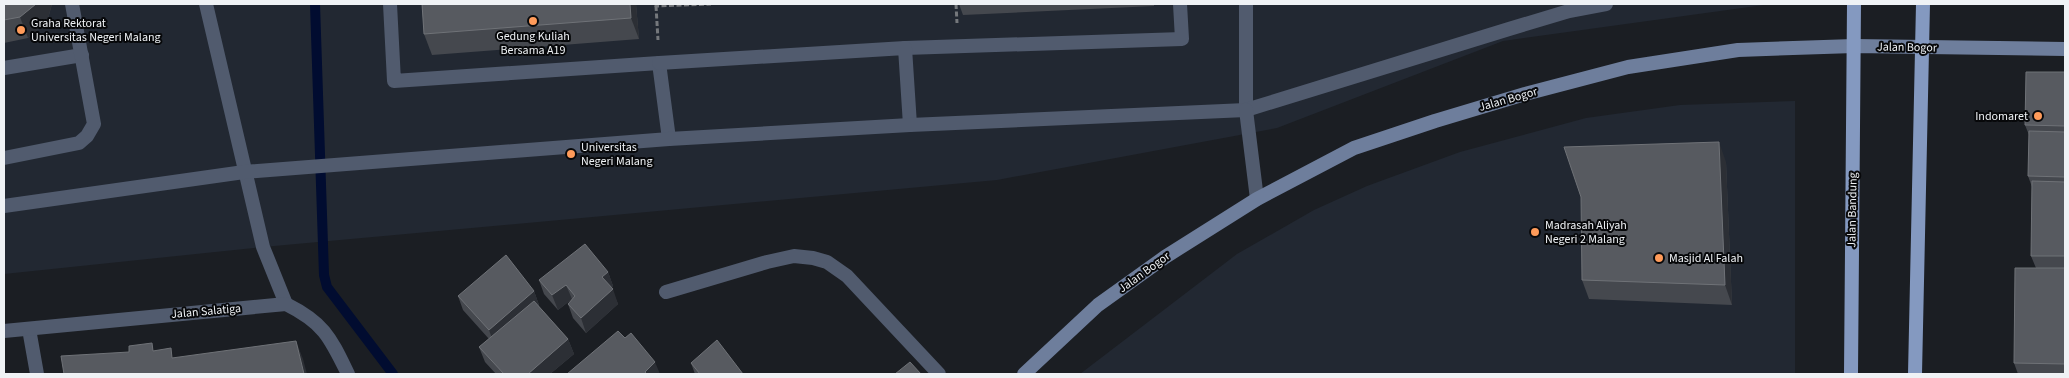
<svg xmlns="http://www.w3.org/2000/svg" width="2069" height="378" font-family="'Source Sans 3',sans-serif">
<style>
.built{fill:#222832}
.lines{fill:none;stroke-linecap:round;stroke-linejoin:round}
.stream{stroke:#010c30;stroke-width:10}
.path{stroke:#75787c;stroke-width:3;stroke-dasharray:5 2.5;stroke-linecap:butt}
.service{stroke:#515b6e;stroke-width:14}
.minor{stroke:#515b6e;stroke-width:14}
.secondary{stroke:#6e7e9c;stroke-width:14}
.primary{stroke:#8499c0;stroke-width:14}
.wall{fill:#45484e}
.shaded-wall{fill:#2c2f35}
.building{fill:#575a60;stroke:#6f7277}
.poi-dot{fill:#ff9b5a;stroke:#07080a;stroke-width:2}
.labels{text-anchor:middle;stroke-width:4;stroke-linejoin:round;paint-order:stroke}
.poi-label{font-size:12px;fill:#eff2f5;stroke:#07080a;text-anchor:start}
.street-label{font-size:12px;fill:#eff2f5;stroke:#07080a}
</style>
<rect width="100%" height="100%" fill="#1b1e23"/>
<!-- built -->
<g class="built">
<path d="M4 4H1771L1503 41 1277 128 997 180 263 247 4 274Z"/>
<path d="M1795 101V374H1080L1237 254 1314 210 1367 186 1460 152 1586 118 1680 105Z"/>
</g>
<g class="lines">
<!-- stream -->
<path class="stream" d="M315 4 324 275 327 287 393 374"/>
<!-- path -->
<g class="path">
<path d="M656 4V6L711 4"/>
<path d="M956 4 957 23"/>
<path d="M656 6 658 40"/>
</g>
<!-- service -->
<g class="service">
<path d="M206 4 263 247 286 304"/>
<path d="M390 4 394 81 659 63 669 139"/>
<path d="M1246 4V110"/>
<path d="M905 48 1182 39 1180 4"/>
<path d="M659 63 905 48 910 125"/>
<path d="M4 68 82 55"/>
<path d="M4 158 79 143 87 136 94 124 72 4"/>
<path d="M4 206 244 172 669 139 910 125 1246 110 1509 29 1569 11 1606 4"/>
</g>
<!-- minor -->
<g class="minor">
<path d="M1246 110 1257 199"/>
<path d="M666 292 767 262 794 256 813 258 827 262 847 276 939 374"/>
<path d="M29 329 37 374"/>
<path d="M4 331 286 304C324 323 330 337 348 374"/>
</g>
<!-- secondary -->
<path class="secondary" d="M1024 374 1098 305 1165 257 1257 199 1354 148 1435 121 1525 94 1628 67 1738 50 1854 46 2065 49"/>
<!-- primary -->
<g class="primary">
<path d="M1851 374 1854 4"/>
<path d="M1915 374 1923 4"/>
</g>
</g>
<!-- wall -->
<g class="wall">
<path d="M4 4H52L47 22 28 38 4 43Z"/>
<path d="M422 4H636L639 39 432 55 424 34Z"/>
<path d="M959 4H1154V6L963 15Z"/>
<path d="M2065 72V374H2018L2014 363 2036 268 2031 256 2032 187 2028 176 2029 135 2025 125Z"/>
<path d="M1726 162 1732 305 1589 299 1582 280Z"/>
<path d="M608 272 613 286 611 288 618 304 586 333 573 318 568 304 572 299 558 310 544 294 539 280Z"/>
<path d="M534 291 539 305 538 306 568 339 574 354 550 374H496L485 362 479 347 489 339 463 310 458 296Z"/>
<path d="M691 363 743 374H695Z"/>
</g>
<!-- shaded-wall -->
<g class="shaded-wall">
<path d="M36 4H52L47 22 28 38 20 17Z"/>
<path d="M630 4H636L639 39 631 18Z"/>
<path d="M1719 142 1726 162 1732 305 1725 285Z"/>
<path d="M608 272 613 286 607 292 602 277Z"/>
<path d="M566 285 572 299 558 310 552 295Z"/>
<path d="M613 289 618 304 586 333 581 318Z"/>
<path d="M534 291 539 305 494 344 489 330Z"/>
<path d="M568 339 574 354 550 374H528Z"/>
<path d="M296 341 303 359 307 374H304Z"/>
<path d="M655 362 660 374H646L645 372Z"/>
</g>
<!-- building -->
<g class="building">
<path d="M4 4H36L20 17 4 20Z"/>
<path d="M422 4H630L631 18 424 34Z"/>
<path d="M2026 72H2065V126L2025 125Z"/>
<path d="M2029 131 2065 132V177L2028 176Z"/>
<path d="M1719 142 1725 285 1582 280 1581 197 1564 147Z"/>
<path d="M2032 181 2065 182V256H2031Z"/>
<path d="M585 244 608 272 602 277 613 289 581 318 568 304 575 296 566 285 552 295 539 280Z"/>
<path d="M506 255 534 291 489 330 458 296Z"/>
<path d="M2015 268H2065V364L2014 363Z"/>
<path d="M534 301 568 339 528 374H504L479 347Z"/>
<path d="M618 331 625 338 631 333 655 362 645 372 647 374H567Z"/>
<path d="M717 340 743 374H700L691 363Z"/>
<path d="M296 341 304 374H64L61 356 129 352V346L152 343 153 351 171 348 172 358Z"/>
<path d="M910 362 921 374H895Z"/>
</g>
<!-- markers -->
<g class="poi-dot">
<circle cx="533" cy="21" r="5"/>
<circle cx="21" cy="30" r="5"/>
<circle cx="2038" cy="116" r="5"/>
<circle cx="571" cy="154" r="5"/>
<circle cx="1535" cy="232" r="5"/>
<circle cx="1659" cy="258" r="5"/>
</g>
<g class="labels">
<!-- poi labels -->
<g class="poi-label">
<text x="31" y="27">Graha Rektorat<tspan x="31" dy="14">Universitas Negeri Malang</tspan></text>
<text x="533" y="40" text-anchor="middle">Gedung Kuliah<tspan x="533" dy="14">Bersama A19</tspan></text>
<text x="2028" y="120" text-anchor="end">Indomaret</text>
<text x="581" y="151">Universitas<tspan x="581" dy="14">Negeri Malang</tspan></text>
<text x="1545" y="229">Madrasah Aliyah<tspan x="1545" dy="14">Negeri 2 Malang</tspan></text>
<text x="1669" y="262">Masjid Al Falah</text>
</g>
<!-- street labels -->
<g class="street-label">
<text transform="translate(1907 47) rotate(1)" y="4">Jalan Bogor</text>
<text transform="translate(1508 99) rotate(-16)" y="4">Jalan Bogor</text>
<text transform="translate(1852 210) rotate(-89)" y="4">Jalan Bandung</text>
<text transform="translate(1144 272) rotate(-36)" y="4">Jalan Bogor</text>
<text transform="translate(206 311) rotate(-5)" y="4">Jalan Salatiga</text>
</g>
</g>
<!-- border -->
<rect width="2069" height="378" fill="none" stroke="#eff2f5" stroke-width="10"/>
</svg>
